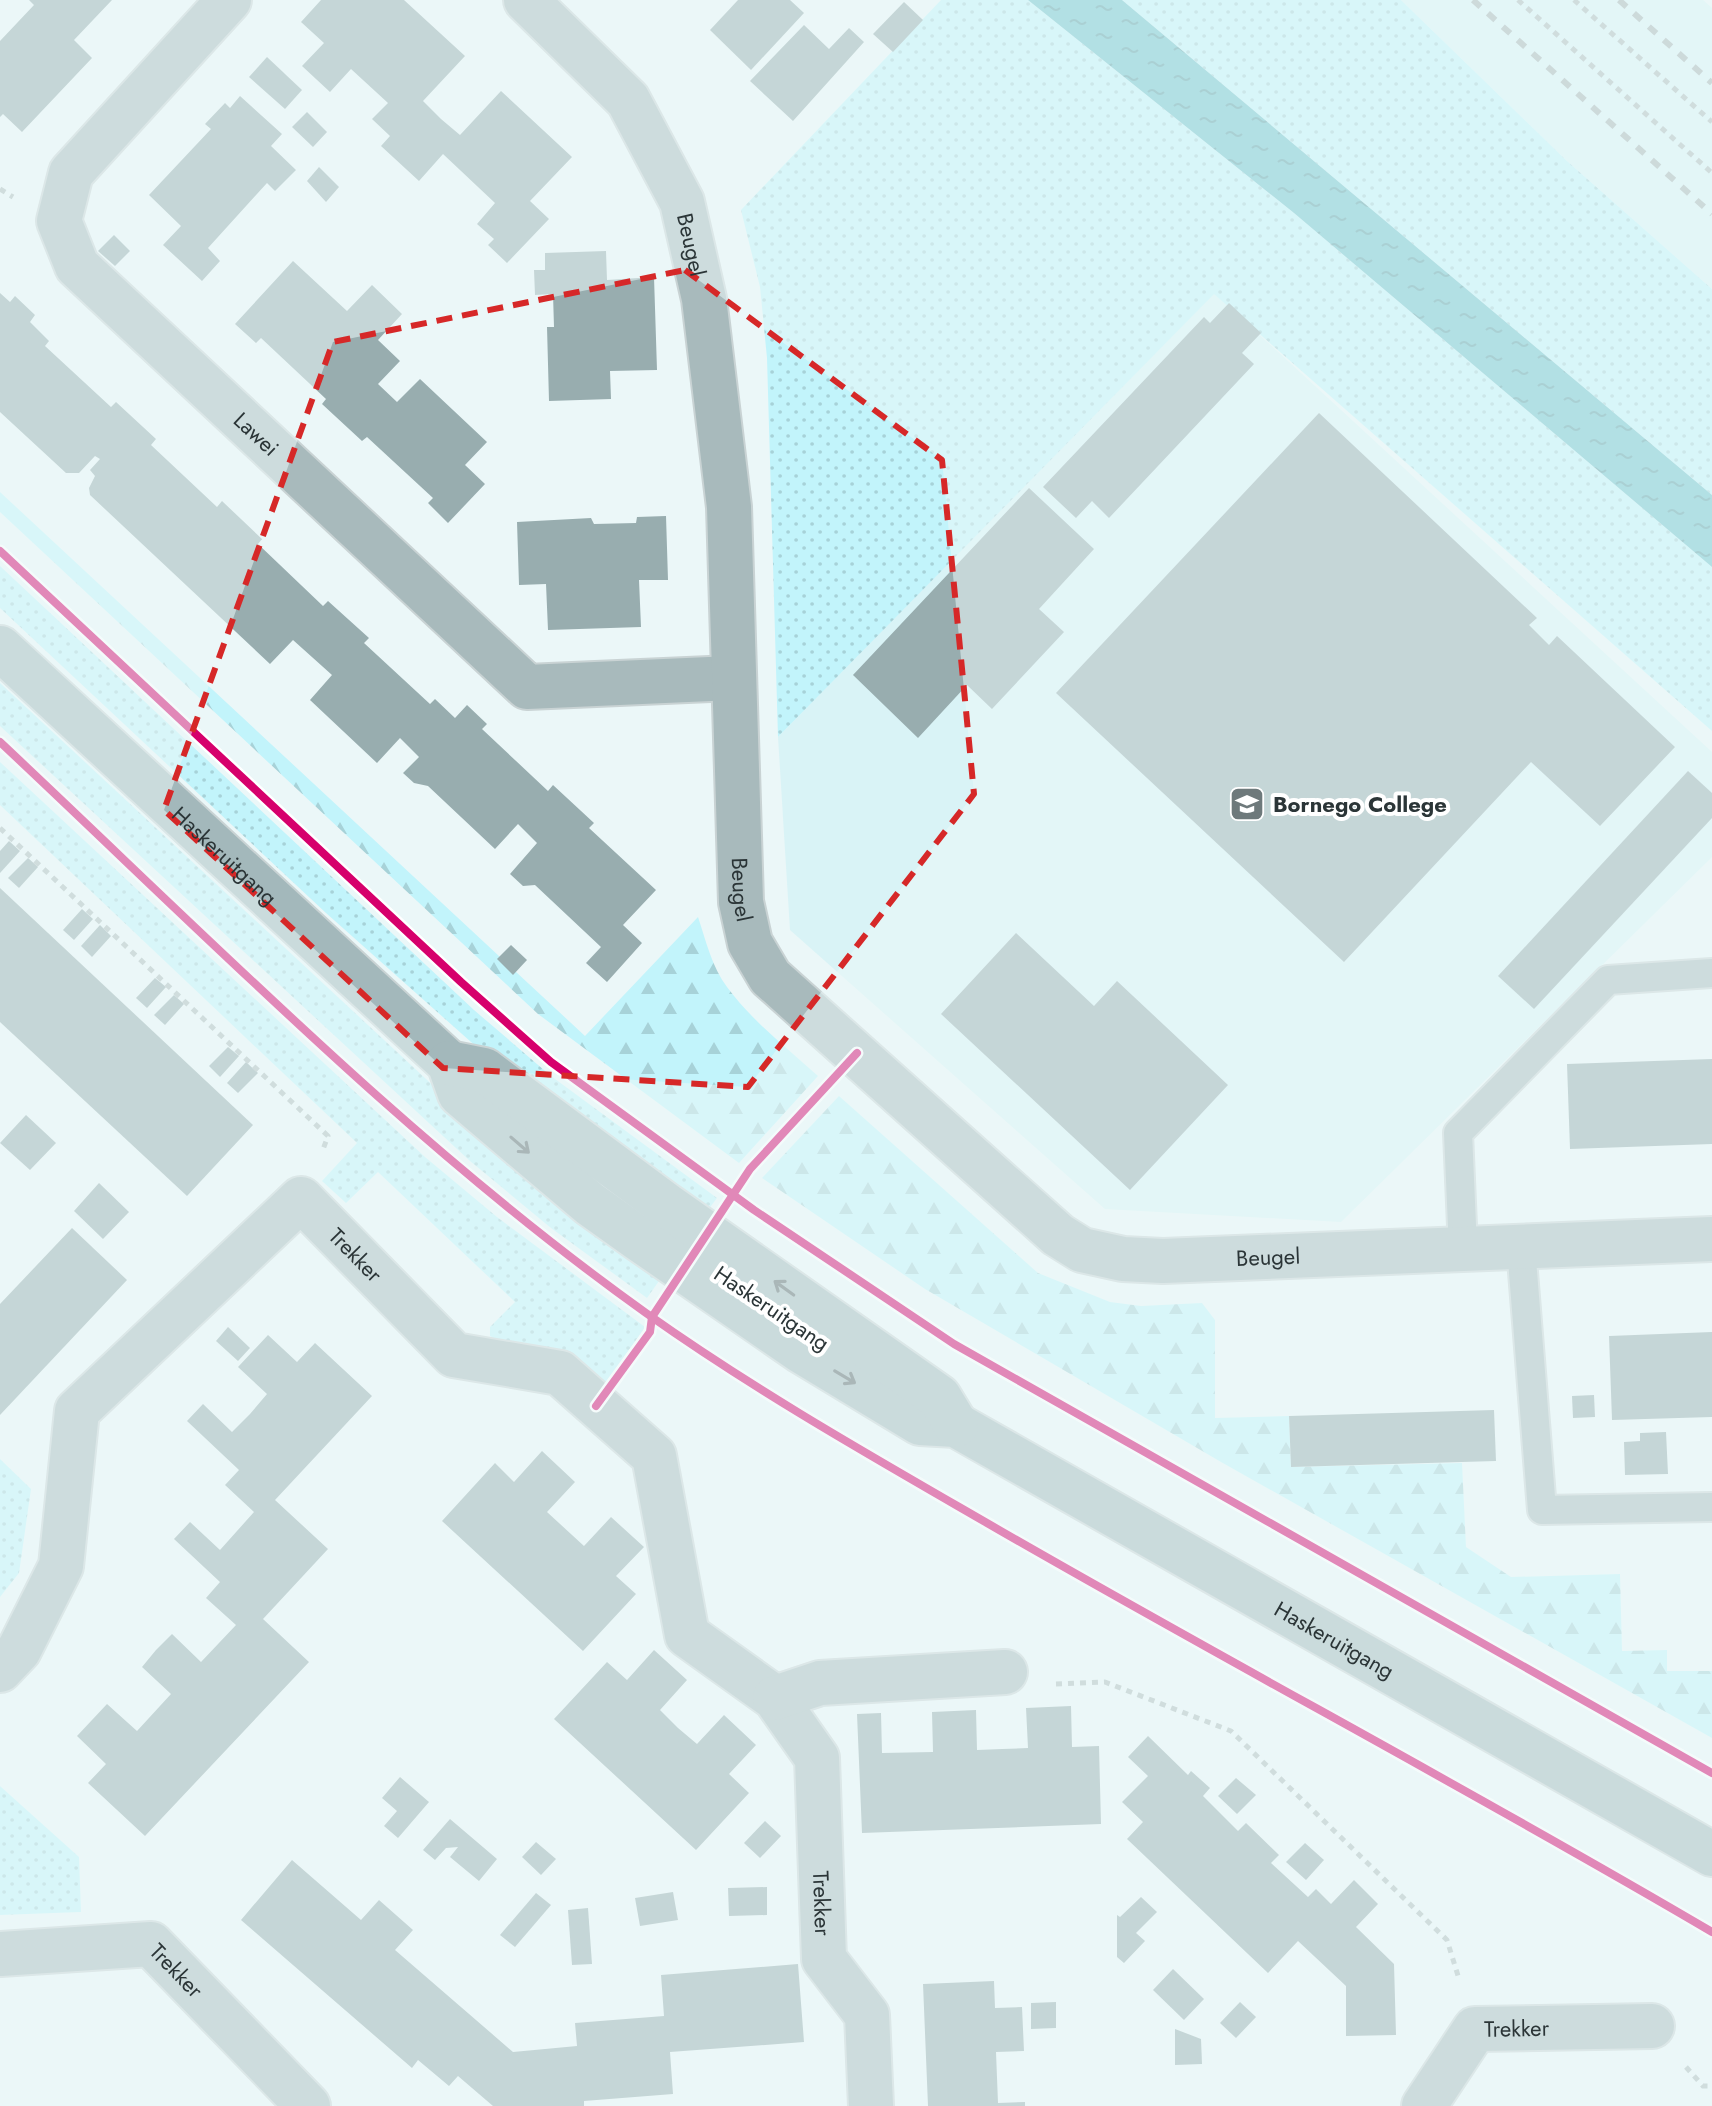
<svg xmlns="http://www.w3.org/2000/svg" width="1712" height="2106" font-family="Jost,sans-serif">
<style>
.built{fill:#d9f3f6}
.grass{fill:url(#grass-dots)}
.forest{fill:url(#forest-firs)}
.water{fill:url(#water-ripples)}
.building{fill:#98adaf}
.lines{fill:none;stroke-linecap:round;stroke-linejoin:round}
.service-casing{stroke:#c9d3d4;stroke-width:32}
.minor-casing{stroke:#c9d3d4;stroke-width:48}
.secondary-casing{stroke:#c9d3d4;stroke-width:48}
.path{stroke:#afbcbd;stroke-width:5;stroke-dasharray:6 6;stroke-linecap:butt}
.service{stroke:#a8babc;stroke-width:28}
.minor{stroke:#a8babc;stroke-width:44}
.secondary{stroke:#a3b8bb;stroke-width:44}
.rail{stroke:#a8b5b6;stroke-width:6;stroke-dasharray:10 10;stroke-linecap:butt}
.cycleway-casing{stroke:#fff;stroke-width:13}
.cycleway{stroke:#d6006c;stroke-width:8}
.oneway{stroke:#5b696c}
.marked{fill:none;stroke:#d62828;stroke-width:6;stroke-dasharray:16 10;stroke-linejoin:round}
.labels{text-anchor:middle;stroke-width:8;stroke-linejoin:round;paint-order:stroke}
.street-label{font-size:22px;fill:#2b3537;stroke:#fff}
.poi-label{font-size:22px;font-weight:bold;fill:#2b3537;stroke:#fff;text-anchor:start}
</style>
<defs>
<pattern id="grass-dots" width="8" height="8" patternUnits="userSpaceOnUse" patternTransform="scale(2)"><rect width="8" height="8" fill="#c2f4fb"/><path d="M2 2h.1M6 6h.1" fill="none" stroke="#a7d2d8" stroke-width="1.8" stroke-linecap="round"/></pattern>
<pattern id="forest-firs" width="22" height="20" patternUnits="userSpaceOnUse" patternTransform="scale(2)"><rect width="22" height="20" fill="#c2f4fb"/><path d="M5 1l3.5 6h-7zM16 11l3.5 6h-7z" fill="#a7d2d8"/></pattern>
<pattern id="water-ripples" width="26" height="14" patternUnits="userSpaceOnUse" patternTransform="scale(2)"><rect width="26" height="14" fill="#6ec3cd"/><path d="M2 4q2-2 4 0t4 0M15 11q2-2 4 0t4 0" fill="none" stroke="#5b9fa7"/></pattern>
</defs>
<rect width="100%" height="100%" fill="#ebf7f8"/>
<!-- built -->
<g class="built">
<path d="M1401 0H1703L1712 8V289L1567 161Z"/>
<path d="M1214 293 1712 752V857L1341 1222 1105 1209 790 930 778 737Z"/>
</g>
<!-- grass -->
<g class="grass">
<path d="M941 0H1028L1294 213 1712 567V731L1214 294 778 737 767 358 760 287 741 210Z"/>
<path d="M1122 0H1401L1567 161 1712 289V495Z"/>
<path d="M0 566 474 1010 551 1076 717 1198 705 1214 480 1050 326 913 0 608Z"/>
<path d="M0 683 496 1144 664 1274 647 1298 551 1228 470 1161 0 726Z"/>
<path d="M0 762 425 1157 497 1217 645 1327 606 1384 571 1352H556L498 1341 490 1336V1327L515 1302 378 1172 346 1203 322 1181 357 1143 0 805Z"/>
<path d="M0 1459 31 1489 19 1573 0 1597Z"/>
<path d="M0 1786 79 1857 81 1912 0 1915Z"/>
</g>
<!-- forest -->
<g class="forest">
<path d="M0 492 585 1036 698 917C706 941 712 967 727 987 752 1021 787 1048 818 1076L739 1163 538 1014 0 512Z"/>
<path d="M839 1096 1038 1273 1110 1302 1141 1306 1202 1303 1215 1320V1418L1289 1416 1291 1467 1462 1463 1466 1547 1511 1577 1620 1574 1622 1651 1667 1650V1671H1712V1738L1221 1462 925 1289 762 1178Z"/>
</g>
<!-- water -->
<path class="water" d="M1028 0H1122L1712 495V567L1294 213Z"/>
<!-- building -->
<g class="building">
<path d="M29 0H112L74 40 92 58 22 132 3 114 0 117V41L34 5Z"/>
<path d="M321 0H404L465 56 423 101 441 119 460 135 501 91 572 157 530 201 549 219 507 263 488 245 494 239 477 224 495 203 443 154 419 181 381 146 390 136 372 119 388 103 351 69 330 92 302 66 324 43 301 22Z"/>
<path d="M738 0H790L804 13 751 70 710 30Z"/>
<path d="M904 2 923 20 893 52 873 34Z"/>
<path d="M804 25 829 49 849 28 864 42 793 121 750 81Z"/>
<path d="M267 57 302 90 285 109 249 77Z"/>
<path d="M240 96 282 134 271 146 296 170 275 191 267 183 208 248 220 261 202 281 163 245 181 226 149 195 211 129 205 124 225 103 230 108Z"/>
<path d="M307 112 327 132 313 147 292 127Z"/>
<path d="M319 167 339 187 326 202 307 181Z"/>
<path d="M114 235 130 251 115 266 98 251Z"/>
<path d="M606 251 607 280 654 277 657 370 610 371 611 399 549 401 547 327H554L553 294 535 295 534 270H545V253Z"/>
<path d="M293 261 347 311 372 285 402 314 378 340 400 361 378 384 397 402 420 379 487 442 465 465 485 484 448 523 428 503 433 498 367 437 362 441 322 404 326 399 261 338 256 343 235 324Z"/>
<path d="M0 293 10 302 15 296 35 315 30 322 49 341 45 346 111 407 116 402 156 439 151 445 217 507 222 501 262 539 258 544 323 606 328 601 369 638 364 643 430 704 435 699 455 718 467 705 487 724 482 729 548 791 553 785 594 823 589 828 656 890 623 925 642 943 607 982 586 963 601 947 535 885 523 886 510 874 537 843 518 824 495 849 428 786 414 783 403 773 419 757 400 738 377 763 310 700 332 675 293 640 270 664 90 495 89 488 95 476 90 470 100 459 95 456 79 473H66L0 412Z"/>
<path d="M1229 303 1261 333 1242 353 1254 364 1109 518 1092 501 1076 518 1043 487 1204 317 1210 323Z"/>
<path d="M1319 413 1537 618 1529 625 1549 645 1557 636 1675 747 1600 826 1531 762 1344 962 1056 693Z"/>
<path d="M1029 488 1094 549 1039 609 1064 632 992 709 967 685 918 738 853 675Z"/>
<path d="M666 516 668 580H639L641 627 548 630 546 584 519 585 517 522 591 518 594 524 636 523 637 517Z"/>
<path d="M1688 771 1712 793V818L1534 1009 1498 976Z"/>
<path d="M9 841 20 851 0 873V851Z"/>
<path d="M28 858 38 867 19 888 8 878Z"/>
<path d="M0 888 253 1125 187 1196 0 1022Z"/>
<path d="M82 909 93 919 74 940 63 930Z"/>
<path d="M100 925 111 936 92 957 81 946Z"/>
<path d="M1016 933 1094 1006 1117 981 1228 1085 1130 1190 941 1014Z"/>
<path d="M511 945 527 960 513 975 497 959Z"/>
<path d="M155 978 166 987 147 1008 136 998Z"/>
<path d="M174 995 184 1004 165 1025 154 1015Z"/>
<path d="M228 1047 239 1056 220 1077 209 1066Z"/>
<path d="M1712 1059V1144L1570 1149 1567 1064Z"/>
<path d="M246 1062 258 1073 238 1093 227 1083Z"/>
<path d="M26 1115 56 1143 30 1170 0 1143Z"/>
<path d="M99 1183 129 1212 103 1239 74 1211Z"/>
<path d="M72 1228 127 1280 0 1415V1304Z"/>
<path d="M228 1327 250 1348 238 1361 216 1341Z"/>
<path d="M1712 1332V1417L1612 1420 1609 1336Z"/>
<path d="M268 1335 297 1362 315 1343 372 1396 275 1500 328 1549 263 1619 309 1662 145 1836 88 1783 106 1764 77 1736 107 1704 137 1731 171 1694 142 1667 156 1650 172 1634 201 1662 236 1625 206 1598 220 1582 174 1539 190 1522 220 1550 254 1512 225 1485 239 1470 187 1421 203 1404 232 1432 250 1414 267 1394 238 1367Z"/>
<path d="M1594 1395 1595 1417 1573 1418 1572 1396Z"/>
<path d="M1494 1410 1496 1461 1291 1467 1289 1416Z"/>
<path d="M1666 1432 1668 1474 1625 1475 1624 1442 1640 1441V1433Z"/>
<path d="M542 1451 575 1482 547 1512 584 1546 611 1517 644 1547 616 1576 636 1594 583 1651 442 1521 495 1463 514 1482Z"/>
<path d="M654 1650 687 1680 660 1710 678 1728 697 1744 724 1715 756 1745 729 1774 749 1793 696 1850 554 1719 607 1662 627 1680Z"/>
<path d="M1071 1706 1072 1747 1099 1746 1101 1824 862 1833 857 1714 881 1713 882 1753 933 1752 932 1712 976 1710 977 1750 1002 1749 1028 1748 1026 1708Z"/>
<path d="M1148 1736 1188 1775 1191 1771 1210 1788 1203 1796 1238 1831 1246 1823 1279 1855 1271 1863 1308 1897 1316 1889 1331 1904 1354 1880 1378 1904 1356 1927 1394 1964 1396 2035 1346 2036V1986L1298 1941 1268 1973 1127 1839 1143 1822 1122 1802 1148 1776 1128 1757Z"/>
<path d="M400 1777 429 1802 398 1838 384 1826 397 1811 382 1798Z"/>
<path d="M1236 1778 1256 1795 1237 1814 1218 1796Z"/>
<path d="M450 1819 497 1859 479 1881 450 1857 458 1847 446 1848 435 1860 423 1850Z"/>
<path d="M765 1821 781 1836 760 1858 744 1843Z"/>
<path d="M536 1842 556 1859 541 1875 522 1857Z"/>
<path d="M1305 1843 1324 1860 1306 1880 1286 1862Z"/>
<path d="M292 1860 361 1920 379 1900 413 1930 395 1950 513 2052 577 2046 575 2023 664 2016 661 1975 798 1964 804 2042 670 2052 673 2094 584 2101V2106H493L458 2076 449 2086 418 2060 412 2068 241 1920Z"/>
<path d="M767 1887V1915L729 1916 728 1888Z"/>
<path d="M673 1892 678 1920 640 1926 635 1898Z"/>
<path d="M536 1893 551 1905 515 1947 500 1935Z"/>
<path d="M1141 1897 1157 1912 1136 1933 1145 1941 1124 1963 1117 1957V1915L1120 1917Z"/>
<path d="M588 1908 592 1964 572 1965 568 1910Z"/>
<path d="M1173 1969 1204 1999 1184 2020 1153 1990Z"/>
<path d="M994 1981 995 2008 1022 2007 1024 2051 996 2052 998 2103 1025 2102V2106H928L923 1984Z"/>
<path d="M1056 2002V2028L1031 2029V2003Z"/>
<path d="M1240 2002 1256 2017 1236 2038 1220 2023Z"/>
<path d="M1175 2029 1201 2039 1202 2064 1175 2065Z"/>
</g>
<g class="lines">
<!-- service casing -->
<g class="service-casing">
<g id="service">
<path d="M1521 1247 1542 1510 1712 1507"/>
<path d="M1463 1249 1458 1133 1608 980 1712 973"/>
</g>
</g>
<!-- minor casing -->
<g class="minor-casing">
<g id="minor">
<path id="s1" d="M229 0 71 173 59 221 77 266 527 687 733 678"/>
<path id="s2" d="M526 0 628 100 682 202 704 299 729 507 741 902 750 943 770 977 1058 1235 1082 1250 1123 1259 1163 1261 1712 1239"/>
<path id="s3" d="M0 1670 19 1650 61 1566 77 1411 301 1199 454 1355 560 1373 654 1456 687 1635 775 1698 817 1758 824 1959 867 2015 871 2106"/>
<path d="M775 1698 820 1683 1005 1672"/>
<path id="s4" d="M0 1954 151 1944 308 2106"/>
<path id="s5" d="M1424 2106 1475 2029 1652 2026"/>
</g>
</g>
<!-- secondary casing -->
<g class="secondary-casing">
<g id="secondary">
<path id="s6" d="M0 648 449 1063 460 1094 590 1204 639 1239 801 1351 920 1423 956 1425 1712 1854"/>
<path d="M449 1063 484 1070 666 1205 939 1397 956 1425"/>
</g>
</g>
<!-- path -->
<g class="path">
<path d="M1518 0 1712 173"/>
<path d="M1574 0 1712 122"/>
<path d="M0 189 13 197"/>
<path d="M0 828 328 1136 322 1152"/>
<path d="M1056 1684 1105 1682 1231 1731 1447 1940 1459 1979"/>
<path d="M1686 2067 1703 2086H1712"/>
</g>
<!-- service -->
<use href="#service" class="service"/>
<!-- minor -->
<use href="#minor" class="minor"/>
<!-- secondary -->
<use href="#secondary" class="secondary"/>
<!-- rail -->
<g class="rail">
<path d="M1473 0 1712 214"/>
<path d="M1619 0 1712 83"/>
</g>
<!-- cycleway casing -->
<g class="cycleway-casing">
<g id="cycleway">
<path d="M0 551 461 982 551 1062 754 1210 954 1344 1712 1773"/>
<path d="M0 742C209 938 412 1146 646 1313 756 1391 871 1456 987 1523 1227 1662 1473 1791 1712 1932"/>
<path d="M596 1406 650 1332 652 1317 750 1169 857 1053"/>
</g>
</g>
<!-- cycleway -->
<use href="#cycleway" class="cycleway"/>
</g>
<!-- one-way arrows -->
<defs><path id="oneway-shaft" d="M-6 0H5M1.5-3L5.5 0L1.5 3" fill="none" stroke-width="1.6" stroke-linecap="round" stroke-linejoin="round" transform="scale(2)"/></defs>
<g class="oneway">
<use href="#oneway-shaft" transform="translate(520 1145) rotate(41)"/>
<use href="#oneway-shaft" transform="translate(784 1288) rotate(-144)"/>
<use href="#oneway-shaft" transform="translate(845 1377) rotate(31)"/>
</g>
<!-- marked area -->
<path d="M0 0H1712V2106H0ZM685 270 942 460 974 794 748 1087 443 1068 164 810 333 342Z" fill="#ebf7f8" fill-opacity=".55" fill-rule="evenodd"/>
<path class="marked" d="M685 270 942 460 974 794 748 1087 443 1068 164 810 333 342Z"/>
<!-- icons -->
<defs>
<g id="school-square" transform="scale(1.8)"><rect x="-9" y="-9" width="18" height="18" rx="4" fill="#6e797b" stroke="#fff"/><path d="M0-5L7-2L0 1L-7-2ZM-4 1L0 2.5L4 1V4Q0 6-4 4Z" fill="#fff"/></g>
</defs>
<g fill-rule="evenodd">
<use href="#school-square" x="1247" y="804"/>
</g>
<g class="labels">
<!-- street labels -->
<g class="street-label">
<text dy="8" stroke="none"><textPath href="#s2" startOffset="302">Beugel</textPath></text>
<text dy="8" stroke="none"><textPath href="#s1" startOffset="578">Lawei</textPath></text>
<text dy="8" stroke="none"><textPath href="#s6" startOffset="306">Haskeruitgang</textPath></text>
<text dy="8" stroke="none"><textPath href="#s2" startOffset="950">Beugel</textPath></text>
<text dy="8" stroke="none"><textPath href="#s3" startOffset="664">Trekker</textPath></text>
<text dy="8" stroke="none"><textPath href="#s2" startOffset="1646">Beugel</textPath></text>
<text transform="translate(772 1308) rotate(34)" y="8">Haskeruitgang</text>
<text dy="8" stroke="none"><textPath href="#s6" startOffset="1682">Haskeruitgang</textPath></text>
<text dy="8" stroke="none"><textPath href="#s3" startOffset="1546">Trekker</textPath></text>
<text dy="8" stroke="none"><textPath href="#s4" startOffset="188">Trekker</textPath></text>
<text dy="8" stroke="none"><textPath href="#s5" startOffset="134">Trekker</textPath></text>
</g>
<!-- poi labels -->
<g class="poi-label">
<text x="1273" y="812">Bornego College</text>
</g>
</g>
</svg>
